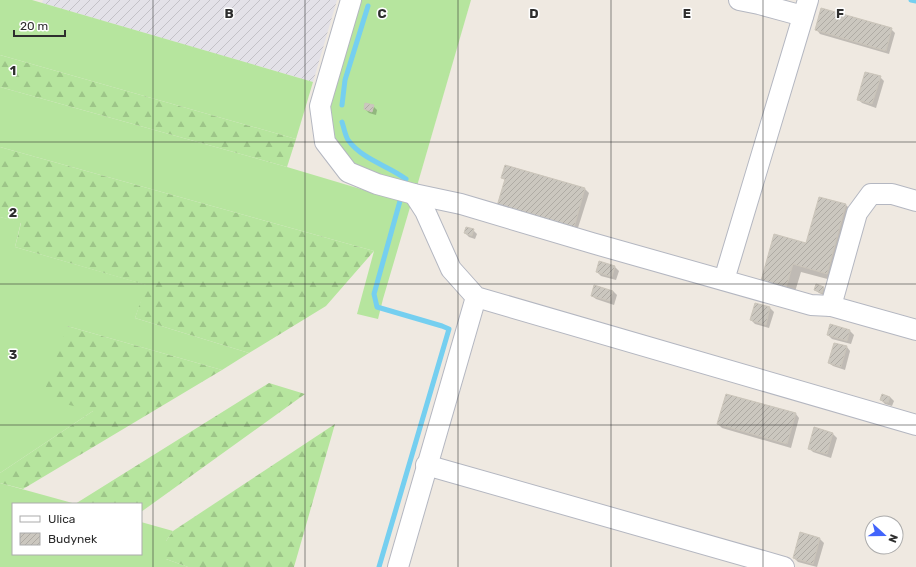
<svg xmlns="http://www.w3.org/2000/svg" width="916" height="567" font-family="Rubik,sans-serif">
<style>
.industrial{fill:url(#industrial-furrows)}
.grass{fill:#b6e59e}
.forest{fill:url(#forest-firs)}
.shadow{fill:#0003}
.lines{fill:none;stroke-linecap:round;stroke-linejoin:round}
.stream{stroke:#75cff0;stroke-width:5}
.building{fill:url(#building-hatch);stroke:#cbc5ba}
.minor-casing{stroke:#b4b7c1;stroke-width:22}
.minor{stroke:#fff;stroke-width:20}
.grid{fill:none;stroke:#2e2e2e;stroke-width:1;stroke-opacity:0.55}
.grid-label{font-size:13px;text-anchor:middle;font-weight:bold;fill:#2e2e2e;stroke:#fff;stroke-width:3;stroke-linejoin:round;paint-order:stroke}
</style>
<defs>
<pattern id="industrial-furrows" width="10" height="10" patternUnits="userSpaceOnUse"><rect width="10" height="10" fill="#e3e1e8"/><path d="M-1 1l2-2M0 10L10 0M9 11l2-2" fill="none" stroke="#c3c1c7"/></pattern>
<pattern id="forest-firs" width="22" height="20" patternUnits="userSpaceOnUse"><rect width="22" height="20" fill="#b6e59e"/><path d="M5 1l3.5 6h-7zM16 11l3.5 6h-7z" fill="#9dc588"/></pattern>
<pattern id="building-hatch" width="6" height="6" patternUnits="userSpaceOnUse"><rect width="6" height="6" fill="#cbc7bf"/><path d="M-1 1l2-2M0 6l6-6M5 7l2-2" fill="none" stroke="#afaba4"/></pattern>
</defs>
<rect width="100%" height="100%" fill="#efe9e1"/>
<!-- industrial -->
<path class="industrial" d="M43 0H337L313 82 42 3Z"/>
<!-- grass -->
<g class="grass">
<path d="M0 0H32L313 82 296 139 0 55Z"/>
<path d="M360 0H471L417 186 365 173 346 159 336 146 329 113Z"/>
<path d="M0 87 287 167 411 204 383 299 378 319 357 314 374 251 0 147Z"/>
<path d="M0 217 21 222 15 247 147 285 135 318 249 353 222 370 67 326 93 411 0 473Z"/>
<path d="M0 483 76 504H13V554H141V522L173 531 166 541V559L188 567H0Z"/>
</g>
<!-- forest -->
<g class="forest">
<path d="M0 55 296 139 287 167 0 87Z"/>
<path d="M0 147 374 251 326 306 249 353 135 318 146 285 15 247 21 223 0 217Z"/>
<path d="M67 326 222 370 23 489 0 483V473L93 411 42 398Z"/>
<path d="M269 383 305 394 141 512V504H75Z"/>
<path d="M335 424 294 567H188L166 559V541L173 531Z"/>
</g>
<!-- shadow -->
<g class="shadow">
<path d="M891 29 895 33 889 54 820 34 817 30Z"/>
<path d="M880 77 884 81 876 108 862 103 858 99Z"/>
<path d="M373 106 377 110 376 115 369 113 365 109Z"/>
<path d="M502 178 585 189 589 193 577 231Z"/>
<path d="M820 198 846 205 854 213 835 281 801 272 794 295 770 289 807 244Z"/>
<path d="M473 230 477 234 475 239 469 237 465 233Z"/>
<path d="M615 267 619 271 616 280 601 276 597 272Z"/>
<path d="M824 288 828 291 826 296 819 293 815 290Z"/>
<path d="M613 291 617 295 614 305 596 299 592 296Z"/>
<path d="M755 304 770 308 774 312 769 328 755 324 751 320Z"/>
<path d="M831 326 850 331 854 335 851 344 832 339 828 335Z"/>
<path d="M847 347 850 351 845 370 833 366 829 363Z"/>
<path d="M890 397 894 401 892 406 885 404 881 400Z"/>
<path d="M796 414 799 418 791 448 722 428 718 424Z"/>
<path d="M833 434 837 438 831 458 813 452 809 448Z"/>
<path d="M820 539 824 543 817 567 798 562 794 558Z"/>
</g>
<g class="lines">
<!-- stream -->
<g class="stream">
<path d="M911 0 916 1"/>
<path d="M342 105 345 80 368 6"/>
<path d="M342 122C344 128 345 135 348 140 363 160 387 165 406 179"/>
<path d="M379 567 449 329 442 326 377 307 374 294 400 201"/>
</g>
</g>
<!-- building -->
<g class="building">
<path d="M821 8 892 28 886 51 815 30Z"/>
<path d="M865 72 881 76 872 104 857 100Z"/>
<path d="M365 103 374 105 372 112 364 109Z"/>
<path d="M505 165 585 188 574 228 497 206 505 179 501 178Z"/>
<path d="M819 197 846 204 827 274 793 264 786 288 761 281 774 234 806 243Z"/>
<path d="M466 227 474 229 472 236 464 233Z"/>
<path d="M599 261 615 266 612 277 596 272Z"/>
<path d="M816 284 824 287 822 293 814 290Z"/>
<path d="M594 285 613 291 610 301 591 296Z"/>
<path d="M755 303 770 307 766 325 750 320Z"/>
<path d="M830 324 850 330 847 341 827 335Z"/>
<path d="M834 343 847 346 841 367 828 363Z"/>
<path d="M726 394 796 413 787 444 717 424Z"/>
<path d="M882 394 890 397 888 403 880 400Z"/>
<path d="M814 427 833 433 827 454 808 449Z"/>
<path d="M800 532 820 538 813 564 793 558Z"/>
</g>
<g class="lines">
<!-- minor casing -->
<g class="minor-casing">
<g id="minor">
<path d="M351 0 320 106 325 142 348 172 377 184 414 194 461 204 592 243 811 305 831 306 916 330"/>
<path d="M739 0 759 4 803 16"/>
<path d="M414 194 425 211 451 269 476 297 916 425"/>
<path d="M724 280 808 0"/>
<path d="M831 306 857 213 871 194H892L916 201"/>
<path d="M426 465 784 567"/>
<path d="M398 567 476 297"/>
</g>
</g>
<!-- minor -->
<use href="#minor" class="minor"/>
</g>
<!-- grid -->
<path class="grid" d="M153 0V567M305 0V567M458 0V567M611 0V567M763 0V567M0 142H916M0 284H916M0 425H916"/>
<g class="grid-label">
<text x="229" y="18">B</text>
<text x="382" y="18">C</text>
<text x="534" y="18">D</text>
<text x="687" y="18">E</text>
<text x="840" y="18">F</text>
<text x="13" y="75">1</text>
<text x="13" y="217">2</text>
<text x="13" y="359">3</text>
</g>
<!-- legend -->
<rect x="12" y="503" width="130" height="52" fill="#ffffff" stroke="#ababab"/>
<rect x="20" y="516" width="20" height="6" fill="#ffffff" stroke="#ababab"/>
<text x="48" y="523" font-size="12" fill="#2e2e2e">Ulica</text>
<rect x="20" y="533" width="20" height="12" fill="url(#building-hatch)" stroke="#ababab"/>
<text x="48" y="543" font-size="12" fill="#2e2e2e">Budynek</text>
<!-- north arrow -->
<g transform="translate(884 535) rotate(111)"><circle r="19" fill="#ffffff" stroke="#ababab"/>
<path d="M0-3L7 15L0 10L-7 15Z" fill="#4264fb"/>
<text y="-6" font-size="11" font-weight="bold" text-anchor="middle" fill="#2e2e2e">N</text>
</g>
<!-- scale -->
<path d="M14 30v6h51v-6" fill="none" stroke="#2e2e2e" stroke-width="2"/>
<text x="20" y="30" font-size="12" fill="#2e2e2e" stroke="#ffffff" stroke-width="3" paint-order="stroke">20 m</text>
</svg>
